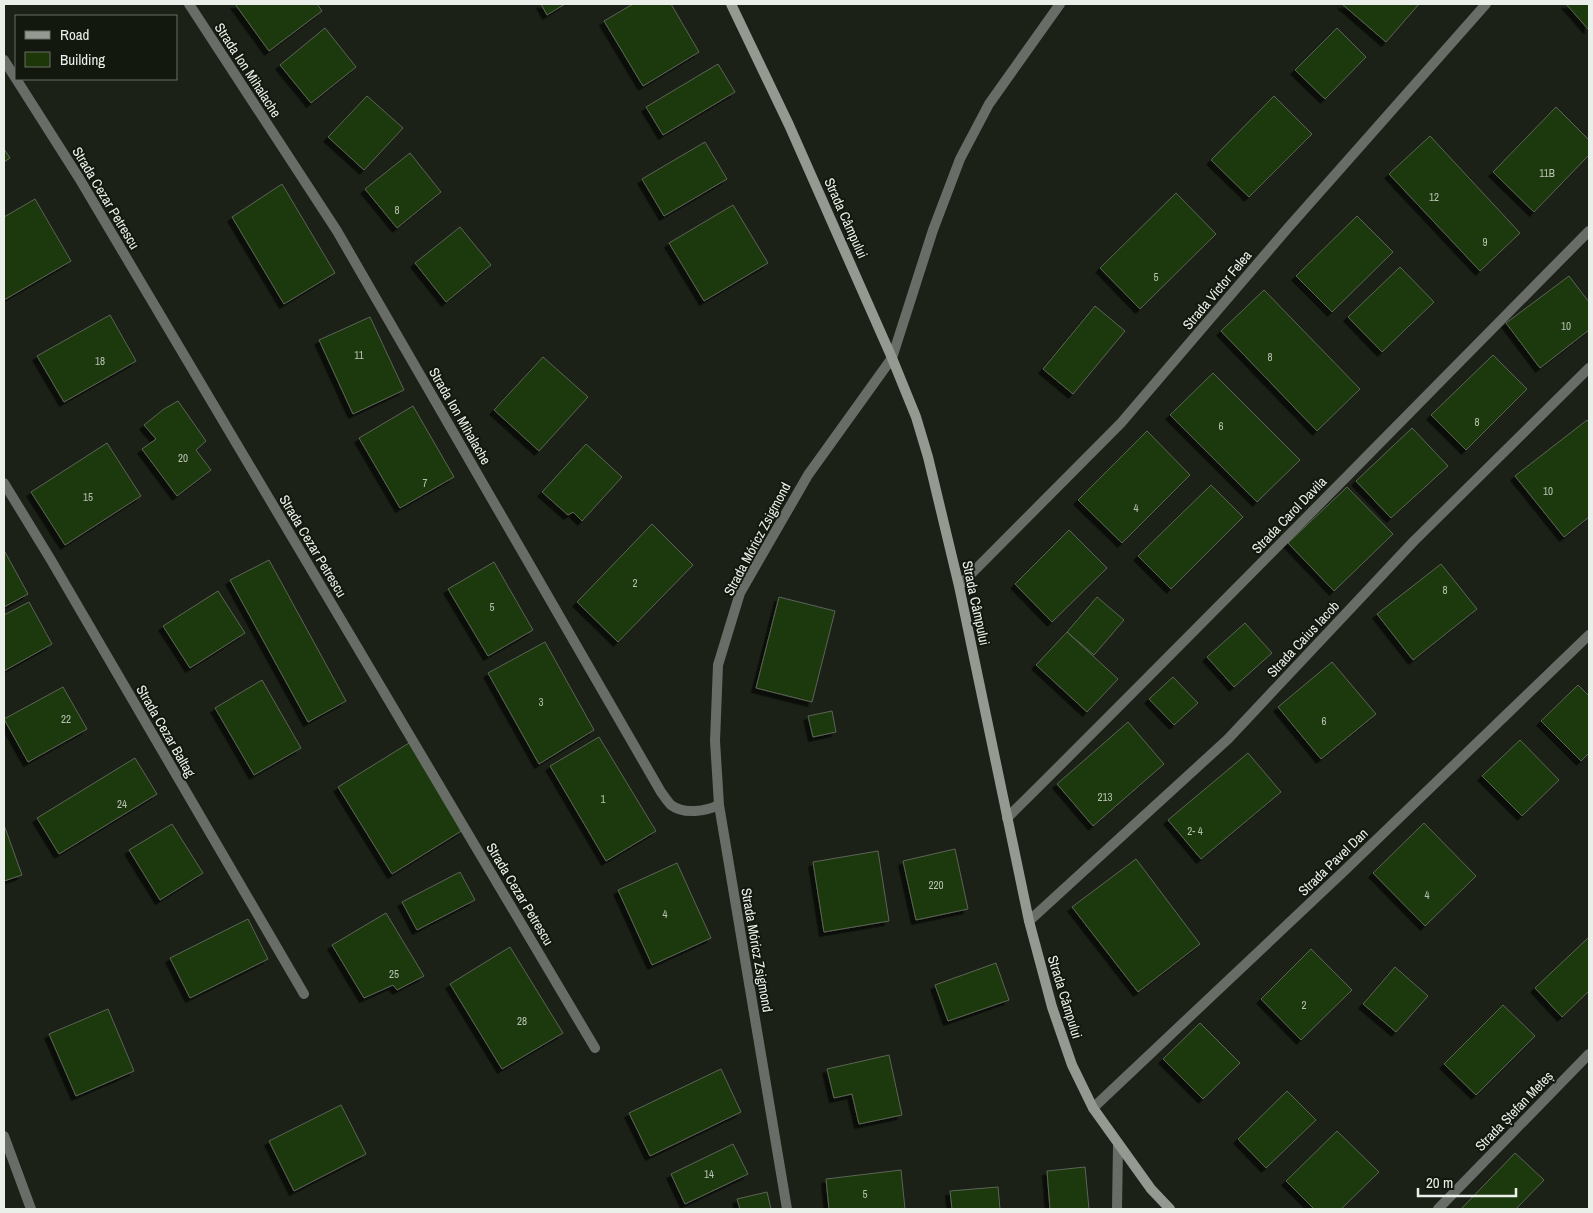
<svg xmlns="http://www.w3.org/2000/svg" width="1593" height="1213" font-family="'Archivo Narrow',sans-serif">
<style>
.building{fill:#1d3709;stroke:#5c6458;filter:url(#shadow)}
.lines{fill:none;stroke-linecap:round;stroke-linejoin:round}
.street{stroke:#696d67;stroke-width:10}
.secondary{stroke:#949a91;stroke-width:10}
.labels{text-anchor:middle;stroke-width:4;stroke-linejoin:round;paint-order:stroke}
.number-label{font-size:11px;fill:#b8c1b1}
.street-label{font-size:14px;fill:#ebefe9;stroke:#12180e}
</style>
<defs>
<filter id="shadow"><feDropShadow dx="-4.5" dy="4.5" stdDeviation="0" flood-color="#0009"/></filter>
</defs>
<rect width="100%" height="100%" fill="#1b2117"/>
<!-- building -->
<g class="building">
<path d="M235 4H317L322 11 269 51Z"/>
<path d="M541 4H565L547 15Z"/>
<path d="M633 4H671L699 52 643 86 604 21Z"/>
<path d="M1342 4H1419L1386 42Z"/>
<path d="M1566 4H1589V29H1588Z"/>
<path d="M325 28 356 67 311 103 280 65Z"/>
<path d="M1337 28 1366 57 1325 99 1295 70Z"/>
<path d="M718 64 735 92 663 135 646 107Z"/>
<path d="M367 96 403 128 364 170 328 137Z"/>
<path d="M1274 96 1312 134 1249 197 1211 160Z"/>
<path d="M1556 107 1589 140V155L1534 212 1493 172Z"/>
<path d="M1430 136 1520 233 1480 271 1389 174Z"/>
<path d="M705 142 727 179 664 216 642 179Z"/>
<path d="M4 149 10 158 4 162Z"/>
<path d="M410 153 441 192 397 228 365 189Z"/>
<path d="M282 184 335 273 284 304 232 217Z"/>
<path d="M1176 193 1216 234 1140 309 1100 268Z"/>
<path d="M35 199 71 261 4 300V217Z"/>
<path d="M733 205 768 263 704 301 669 243Z"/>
<path d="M1357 216 1393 252 1332 312 1296 276Z"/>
<path d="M460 227 491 265 446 302 415 263Z"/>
<path d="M1400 267 1434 302 1382 352 1348 317Z"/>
<path d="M1569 276 1589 302V330L1540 368 1506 323Z"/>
<path d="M1264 290 1360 389 1317 431 1221 331Z"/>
<path d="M1095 306 1125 331 1073 394 1043 369Z"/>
<path d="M110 315 136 361 64 402 37 356Z"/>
<path d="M370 317 404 390 353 414 319 340Z"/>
<path d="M1493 355 1527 389 1466 450 1431 415Z"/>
<path d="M543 357 588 397 539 451 494 410Z"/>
<path d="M1213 373 1300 460 1257 502 1170 415Z"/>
<path d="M178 401 206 441 196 450 211 470 177 496 142 449 156 439 144 425 164 409Z"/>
<path d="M413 406 454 477 400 508 359 438Z"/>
<path d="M1587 420 1589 423V517L1564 537 1515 476Z"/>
<path d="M1412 428 1448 466 1391 518 1356 481Z"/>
<path d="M1147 431 1190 475 1122 543 1078 500Z"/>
<path d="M107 443 141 496 65 545 31 492Z"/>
<path d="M586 444 622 477 582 521 573 512 568 515 542 492Z"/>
<path d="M1211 485 1243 517 1171 589 1138 556Z"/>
<path d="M1347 487 1393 534 1334 591 1288 543Z"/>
<path d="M652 524 693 565 618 642 577 602Z"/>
<path d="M1069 530 1107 568 1052 622 1015 584Z"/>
<path d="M4 552H5L28 594 4 607Z"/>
<path d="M269 560 346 701 308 722 230 580Z"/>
<path d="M494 562 533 630 488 656 448 589Z"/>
<path d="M1441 564 1477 609 1413 660 1377 614Z"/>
<path d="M218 591 245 633 190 668 163 626Z"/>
<path d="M779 597 835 611 812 702 756 688Z"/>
<path d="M1097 597 1124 620 1094 655 1067 632Z"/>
<path d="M29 602 52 644 4 671V615Z"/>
<path d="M1245 623 1272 653 1234 687 1207 657Z"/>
<path d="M1067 632 1118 679 1087 712 1036 665Z"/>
<path d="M545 642 594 730 539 764 488 673Z"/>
<path d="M1332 662 1376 714 1321 759 1278 707Z"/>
<path d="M1173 677 1198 703 1174 725 1149 699Z"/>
<path d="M262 680 301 748 254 775 215 708Z"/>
<path d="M1578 685 1589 696V753L1581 761 1541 721Z"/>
<path d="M63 687 87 729 28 762 4 719Z"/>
<path d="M832 711 836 732 813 737 808 716Z"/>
<path d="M1128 722 1164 764 1093 826 1057 784Z"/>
<path d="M599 737 656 831 606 861 550 766Z"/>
<path d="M1520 740 1559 780 1522 816 1482 776Z"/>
<path d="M409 743 463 830 392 874 338 787Z"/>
<path d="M1248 753 1281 792 1201 859 1168 820Z"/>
<path d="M135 758 157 794 59 854 37 818Z"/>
<path d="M1424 823 1476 876 1425 926 1373 873Z"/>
<path d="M172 824 203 873 160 900 129 850Z"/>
<path d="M4 825 22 875 4 881Z"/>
<path d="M955 849 968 909 916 920 903 861Z"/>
<path d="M878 851 889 921 824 932 813 862Z"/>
<path d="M1136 859 1200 944 1138 992 1072 907Z"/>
<path d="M677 863 711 938 652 965 618 890Z"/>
<path d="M460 872 475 900 417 930 402 902Z"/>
<path d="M386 913 424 976 397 990 393 985 364 998 332 945Z"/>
<path d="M248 919 268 959 190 998 170 958Z"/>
<path d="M1589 937V991L1562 1017 1535 988Z"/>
<path d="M510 947 563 1033 502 1069 450 984Z"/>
<path d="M1311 949 1352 990 1301 1040 1261 999Z"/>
<path d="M996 963 1009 1000 948 1021 935 985Z"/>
<path d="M1395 967 1428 996 1396 1032 1363 1004Z"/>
<path d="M1503 1005 1535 1036 1476 1095 1444 1064Z"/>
<path d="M108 1009 134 1071 76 1096 49 1034Z"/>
<path d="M1200 1023 1240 1063 1203 1099 1163 1059Z"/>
<path d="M889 1055 902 1115 859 1124 852 1094 834 1098 827 1069Z"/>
<path d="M721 1069 741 1112 650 1156 629 1113Z"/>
<path d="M1287 1091 1316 1120 1266 1168 1238 1139Z"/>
<path d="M341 1105 366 1154 294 1191 269 1141Z"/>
<path d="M1337 1131 1379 1172 1341 1209H1314L1286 1181Z"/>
<path d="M733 1144 748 1174 685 1204 671 1174Z"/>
<path d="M1515 1153 1544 1180 1516 1209H1461Z"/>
<path d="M1085 1167 1089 1209H1050L1047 1171Z"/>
<path d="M901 1170 905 1209H829L826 1179Z"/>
<path d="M998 1187 1000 1209H952L950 1191Z"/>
<path d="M767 1192 771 1209H740L737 1199Z"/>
</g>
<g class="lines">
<!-- street -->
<g class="street">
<path d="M189 4 337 231 661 792C664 796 667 801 671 805 684 815 706 811 719 805"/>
<path d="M4 60 79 178 595 1048"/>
<path d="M4 483 51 560 304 994"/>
<path d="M959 586 1121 423 1287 229 1486 4"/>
<path d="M1007 818C1203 624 1395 427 1589 231"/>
<path d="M1029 921 1228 739 1414 541 1589 368"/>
<path d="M1093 1108 1343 872 1589 635"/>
<path d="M4 1136 31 1209"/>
<path d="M787 1209 719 805 715 741 718 665 740 593 808 475 892 358 933 230 960 159 989 104 1060 4"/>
<path d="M1117 1209 1118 1144"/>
<path d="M1438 1209 1589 1054"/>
</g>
<!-- secondary -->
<path class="secondary" d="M731 4 789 125 892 358 916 417 928 457 959 586 1029 921 1052 1007 1072 1065 1093 1108 1151 1189 1170 1209"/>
</g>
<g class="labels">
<!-- number labels -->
<g class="number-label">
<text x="1547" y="177">11B</text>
<text x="1434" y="201">12</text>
<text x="397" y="214">8</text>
<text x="1485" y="246">9</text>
<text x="1156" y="281">5</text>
<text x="1566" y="330">10</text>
<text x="359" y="359">11</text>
<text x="1270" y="361">8</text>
<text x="100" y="365">18</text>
<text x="1477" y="426">8</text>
<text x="1221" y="430">6</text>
<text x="183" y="462">20</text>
<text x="425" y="487">7</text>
<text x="1548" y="495">10</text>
<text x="88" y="501">15</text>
<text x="1136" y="512">4</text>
<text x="635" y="587">2</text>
<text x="1445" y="594">8</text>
<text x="492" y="611">5</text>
<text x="541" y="706">3</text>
<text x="66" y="723">22</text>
<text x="1324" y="725">6</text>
<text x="1105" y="801">213</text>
<text x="603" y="803">1</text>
<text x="122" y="808">24</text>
<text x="1195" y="835">2- 4</text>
<text x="936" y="889">220</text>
<text x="1427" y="899">4</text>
<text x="665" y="918">4</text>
<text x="394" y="978">25</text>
<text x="1304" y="1009">2</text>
<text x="522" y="1025">28</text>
<text x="709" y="1178">14</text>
<text x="865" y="1198">5</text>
</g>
<!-- street labels -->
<g class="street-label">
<text transform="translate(248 70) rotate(57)" y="5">Strada Ion Mihalache</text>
<text transform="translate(106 198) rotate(59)" y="5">Strada Cezar Petrescu</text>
<text transform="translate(846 218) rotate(66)" y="5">Strada Câmpului</text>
<text transform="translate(1217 290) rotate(-50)" y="5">Strada Victor Felea</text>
<text transform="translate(460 416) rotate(60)" y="5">Strada Ion Mihalache</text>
<text transform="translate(1289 515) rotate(-46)" y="5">Strada Carol Davila</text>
<text transform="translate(757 539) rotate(-62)" y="5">Strada Móricz Zsigmond</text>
<text transform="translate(313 546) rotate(59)" y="5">Strada Cezar Petrescu</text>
<text transform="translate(976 603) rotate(78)" y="5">Strada Câmpului</text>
<text transform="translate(1303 639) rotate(-47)" y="5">Strada Caius Iacob</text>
<text transform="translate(166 731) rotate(60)" y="5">Strada Cezar Baltag</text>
<text transform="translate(1333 862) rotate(-44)" y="5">Strada Pavel Dan</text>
<text transform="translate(520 894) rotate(59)" y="5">Strada Cezar Petrescu</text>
<text transform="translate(757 950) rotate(80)" y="5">Strada Móricz Zsigmond</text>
<text transform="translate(1065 997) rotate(73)" y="5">Strada Câmpului</text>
<text transform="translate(1514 1111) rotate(-46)" y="5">Strada Ștefan Meteș</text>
</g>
</g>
<!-- border -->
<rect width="1593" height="1213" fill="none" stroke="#ebefe9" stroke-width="10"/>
<!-- legend -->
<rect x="15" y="15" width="162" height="65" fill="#12180e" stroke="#696e66"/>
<rect x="25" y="31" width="25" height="8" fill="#949a91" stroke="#696e66"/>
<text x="60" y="40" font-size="15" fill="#ebefe9">Road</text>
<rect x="25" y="52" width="25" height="15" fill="#1d3709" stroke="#696e66"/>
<text x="60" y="65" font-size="15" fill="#ebefe9">Building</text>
<!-- scale -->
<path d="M1418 1188v8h98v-8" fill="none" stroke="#ebefe9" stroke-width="2.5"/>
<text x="1426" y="1188" font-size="15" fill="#ebefe9" stroke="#12180e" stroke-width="4" paint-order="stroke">20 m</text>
</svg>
